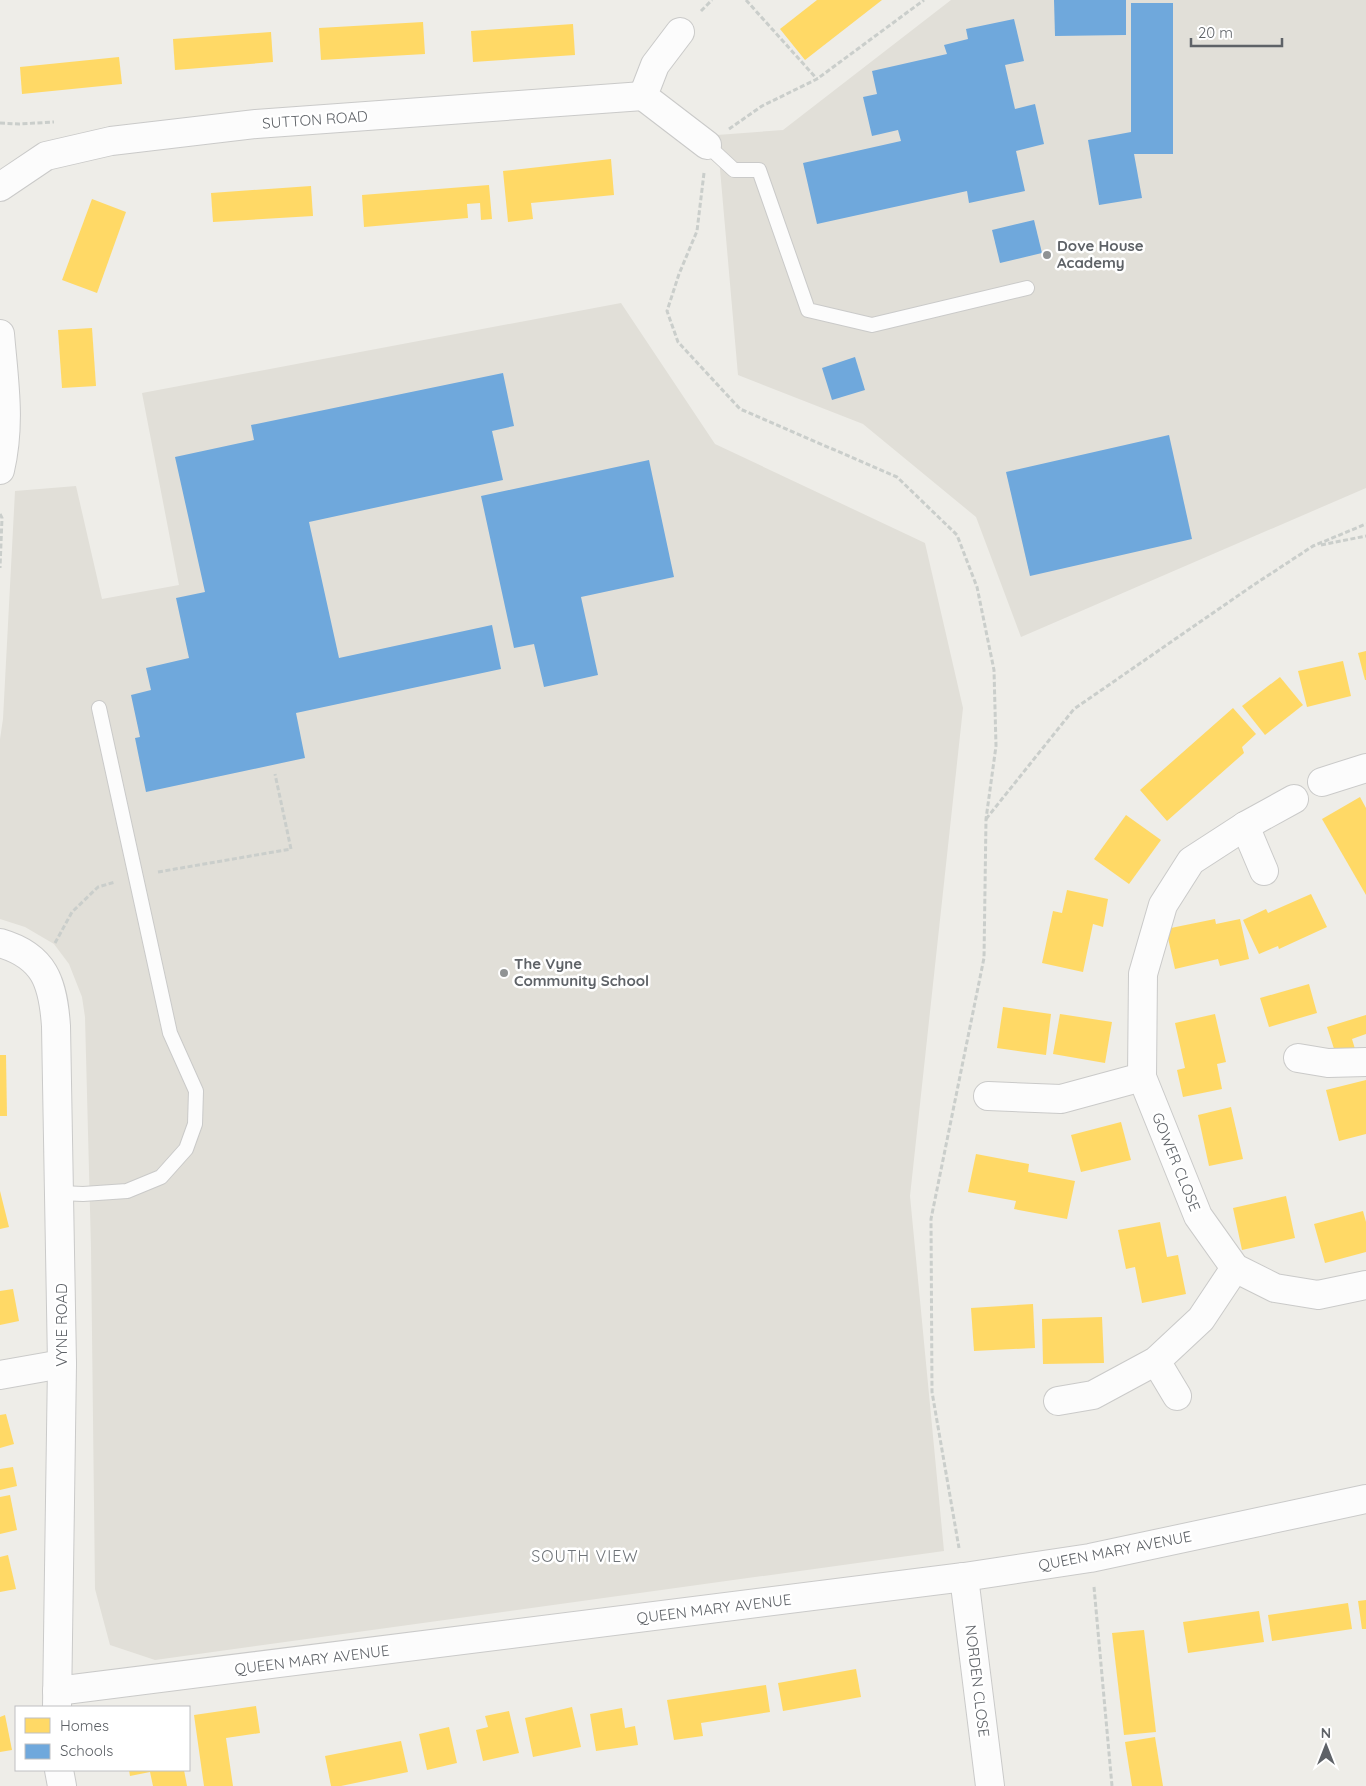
<svg xmlns="http://www.w3.org/2000/svg" width="1366" height="1786" font-family="Quicksand,sans-serif">
<style>
.education{fill:#e1dfd8}
.homes{fill:#ffd966}
.schools{fill:#6fa8dc}
.lines{fill:none;stroke-linecap:round;stroke-linejoin:round}
.service-casing{stroke:#cacac9;stroke-width:16}
.minor-casing{stroke:#cacac9;stroke-width:30}
.path{stroke:#cacecb;stroke-width:3;stroke-dasharray:5 2.5;stroke-linecap:butt}
.service{stroke:#fcfcfc;stroke-width:14}
.minor{stroke:#fcfcfc;stroke-width:28}
.poi-dot{fill:#909394;stroke:#fff;stroke-width:2}
.labels{text-anchor:middle;stroke-width:5;stroke-linejoin:round;paint-order:stroke}
.street-label{font-size:15px;fill:#5e6267;stroke:#fff}
.poi-label{font-size:15px;font-weight:bold;fill:#5e6267;stroke:#fff;text-anchor:start}
.neighbourhood-label{font-size:16px;letter-spacing:1px;fill:#6f7479;stroke:#fff}
</style>
<rect width="100%" height="100%" fill="#eeede8"/>
<!-- education -->
<g class="education">
<path d="M951 0H1366V488L1021 637 976 517 863 424 738 375 717 135 783 130Z"/>
<path d="M621 303 715 444 925 543 963 708 910 1196 944 1551 155 1660 110 1645 95 1589 91 1248 85 1017 82 997 69 964 54 944 25 927 0 919V739L3 719 15 491 76 486 102 599 179 585 142 393Z"/>
</g>
<!-- homes -->
<g class="homes">
<path d="M817 0H882L805 60 780 29Z"/>
<path d="M423 22 425 54 321 60 319 28Z"/>
<path d="M573 24 575 55 473 62 471 31Z"/>
<path d="M271 32 273 62 175 70 173 39Z"/>
<path d="M119 57 122 84 22 94 20 67Z"/>
<path d="M611 159 614 195 531 203 533 219 508 222 503 171Z"/>
<path d="M489 185 492 219 481 220 480 203 467 204 468 218 364 227 362 195Z"/>
<path d="M311 186 313 216 213 222 211 193Z"/>
<path d="M92 199 126 212 97 293 62 280Z"/>
<path d="M92 328 96 386 62 388 58 330Z"/>
<path d="M1366 651V680H1365L1358 653Z"/>
<path d="M1343 661 1351 696 1307 707 1298 671Z"/>
<path d="M1280 677 1303 705 1265 735 1242 706Z"/>
<path d="M1233 708 1256 734 1242 747 1244 753 1167 821 1140 790Z"/>
<path d="M1360 797 1366 808V895L1322 819Z"/>
<path d="M1126 815 1161 840 1129 884 1094 859Z"/>
<path d="M1067 890 1108 899 1103 927 1093 924 1083 972 1042 963 1053 911 1062 913Z"/>
<path d="M1311 894 1327 927 1279 949 1278 946 1259 954 1243 920 1266 909 1268 913Z"/>
<path d="M1215 919 1216 924 1240 919 1249 959 1220 966 1218 959 1175 969 1166 929Z"/>
<path d="M1309 984 1317 1013 1269 1027 1260 998Z"/>
<path d="M1003 1007 1051 1014 1046 1055 997 1048Z"/>
<path d="M1060 1014 1112 1022 1105 1063 1053 1054Z"/>
<path d="M1215 1014 1226 1062 1217 1064 1222 1089 1183 1097 1177 1070 1185 1068 1175 1023Z"/>
<path d="M1366 1015V1034L1352 1039 1355 1049 1336 1055 1327 1027Z"/>
<path d="M0 1055H6L7 1116H0Z"/>
<path d="M1366 1080V1134L1339 1141 1326 1090Z"/>
<path d="M1231 1107 1243 1159 1209 1166 1198 1115Z"/>
<path d="M1121 1122 1131 1160 1081 1172 1071 1135Z"/>
<path d="M976 1154 1029 1164 1028 1172 1075 1181 1067 1219 1014 1209 1016 1201 968 1192Z"/>
<path d="M0 1191 9 1227 0 1229Z"/>
<path d="M1286 1196 1295 1238 1242 1250 1233 1208Z"/>
<path d="M1363 1211 1366 1222V1252L1325 1263 1314 1224Z"/>
<path d="M1160 1222 1167 1257 1178 1255 1186 1294 1142 1303 1135 1267 1126 1269 1118 1230Z"/>
<path d="M13 1289 19 1321 0 1325V1291Z"/>
<path d="M1033 1304 1035 1348 974 1351 971 1308Z"/>
<path d="M1102 1317 1104 1363 1043 1364 1042 1319Z"/>
<path d="M6 1414 14 1444 0 1448V1415Z"/>
<path d="M13 1467 17 1486 0 1490V1469Z"/>
<path d="M10 1495 17 1530 0 1534V1497Z"/>
<path d="M8 1555 16 1589 0 1592V1557Z"/>
<path d="M1366 1600V1629H1362L1358 1601Z"/>
<path d="M1348 1603 1352 1629 1272 1641 1268 1615Z"/>
<path d="M1259 1611 1264 1642 1188 1653 1183 1622Z"/>
<path d="M1144 1630 1156 1732 1124 1735 1112 1633Z"/>
<path d="M856 1669 861 1697 783 1711 778 1683Z"/>
<path d="M766 1685 770 1712 701 1723 703 1736 674 1740 667 1700Z"/>
<path d="M256 1706 260 1733 226 1738 233 1786H204L194 1715Z"/>
<path d="M572 1707 581 1747 533 1757 525 1718Z"/>
<path d="M622 1708 625 1728 635 1726 638 1745 596 1751 590 1714Z"/>
<path d="M509 1711 519 1753 483 1761 476 1730 488 1727 485 1716Z"/>
<path d="M5 1715 12 1750 0 1752V1717Z"/>
<path d="M449 1727 457 1763 427 1770 419 1734Z"/>
<path d="M1155 1737 1163 1786H1132L1125 1742Z"/>
<path d="M401 1741 408 1772 341 1786H331L325 1756Z"/>
<path d="M129 1770H184L187 1786H153L150 1772 130 1776Z"/>
</g>
<!-- schools -->
<g class="schools">
<path d="M1054 0H1126V35L1055 36Z"/>
<path d="M1131 3H1173V154H1134L1142 198 1099 205 1088 140 1131 132Z"/>
<path d="M1014 19 1024 61 1005 65 1015 109 1035 104 1044 144 1016 151 1025 191 969 203 967 191 817 224 803 163 901 141 898 130 872 136 863 97 877 94 872 71 947 54 944 45 968 39 966 29Z"/>
<path d="M1034 220 1042 253 1000 263 992 230Z"/>
<path d="M855 357 865 390 832 400 822 368Z"/>
<path d="M503 373 514 426 492 431 503 480 309 522 339 658 492 625 501 669 296 713 305 758 146 792 135 738 140 737 131 695 151 690 146 668 189 658 176 598 205 592 175 457 254 440 251 425Z"/>
<path d="M1169 435 1192 539 1030 576 1006 472Z"/>
<path d="M649 460 674 577 581 597 598 675 544 687 534 644 514 648 481 496Z"/>
</g>
<g class="lines">
<!-- service casing -->
<g class="service-casing">
<g id="service">
<path d="M707 145 734 170H759L808 310 872 325 1027 288"/>
<path d="M60 1193 83 1194 127 1191 161 1177 186 1149 195 1124 196 1091 170 1033 99 708"/>
</g>
</g>
<!-- minor casing -->
<g class="minor-casing">
<g id="minor">
<path d="M680 32 655 65 643 96 707 145"/>
<path d="M0 187 46 156 111 141 256 124 643 96"/>
<path d="M0 334C4 381 11 423 0 470"/>
<path d="M1322 782 1366 768"/>
<path d="M1294 799 1245 826 1191 861 1163 905 1143 974 1142 1077 1198 1216 1235 1268 1275 1288 1318 1295 1366 1285"/>
<path d="M1245 826 1264 871"/>
<path d="M0 943C45 956 53 983 56 1026L62 1364 57 1707"/>
<path d="M1298 1058 1328 1063 1366 1062"/>
<path d="M988 1096 1061 1099 1142 1077"/>
<path d="M1156 1361 1177 1396"/>
<path d="M0 1375 62 1364"/>
<path d="M1058 1401 1093 1395 1156 1361 1201 1319 1235 1268"/>
<path d="M964 1577 990 1786"/>
<path d="M57 1691 964 1577 1090 1558 1366 1499"/>
<path d="M59 1770 62 1786"/>
</g>
</g>
<!-- path -->
<g class="path">
<path d="M746 0 817 79"/>
<path d="M701 11 712 0"/>
<path d="M0 123 19 124 54 122"/>
<path d="M729 129 762 106 817 79 924 0"/>
<path d="M704 173 697 231 679 274 667 311 678 342 740 409 897 477 957 535 977 587 994 670 996 746 986 819 984 958 931 1219 932 1392 959 1548"/>
<path d="M0 514 2 518 0 568"/>
<path d="M1321 545 1366 536"/>
<path d="M986 819 1074 709 1252 586 1313 546 1366 524"/>
<path d="M158 872 291 849 275 774"/>
<path d="M55 943 72 912 98 887 115 882"/>
<path d="M1094 1587 1112 1786"/>
</g>
<!-- service -->
<use href="#service" class="service"/>
<!-- minor -->
<use href="#minor" class="minor"/>
</g>
<!-- markers -->
<g class="poi-dot">
<circle cx="1047" cy="255" r="5"/>
<circle cx="504" cy="973" r="5"/>
</g>
<g class="labels">
<!-- street labels -->
<g class="street-label">
<text transform="translate(315 120) rotate(-4)" y="5">SUTTON ROAD</text>
<text transform="translate(1176 1162) rotate(68)" y="5">GOWER CLOSE</text>
<text transform="translate(62 1325) rotate(-90)" y="5">VYNE ROAD</text>
<text transform="translate(1115 1551) rotate(-11)" y="5">QUEEN MARY AVENUE</text>
<text transform="translate(714 1609) rotate(-7)" y="5">QUEEN MARY AVENUE</text>
<text transform="translate(312 1660) rotate(-7)" y="5">QUEEN MARY AVENUE</text>
<text transform="translate(977 1681) rotate(83)" y="5">NORDEN CLOSE</text>
</g>
<!-- poi labels -->
<g class="poi-label">
<text x="1057" y="251">Dove House<tspan x="1057" dy="17">Academy</tspan></text>
<text x="514" y="969">The Vyne<tspan x="514" dy="17">Community School</tspan></text>
</g>
<!-- neighbourhood labels -->
<g class="neighbourhood-label">
<text x="585" y="1562">SOUTH VIEW</text>
</g>
</g>
<!-- legend -->
<rect x="15" y="1706" width="175" height="65" fill="#ffffff" stroke="#bfc0c2"/>
<rect x="25" y="1718" width="25" height="15" fill="#ffd966" stroke="#bfc0c2"/>
<text x="60" y="1731" font-size="15" fill="#5e6267">Homes</text>
<rect x="25" y="1744" width="25" height="15" fill="#6fa8dc" stroke="#bfc0c2"/>
<text x="60" y="1756" font-size="15" fill="#5e6267">Schools</text>
<!-- north arrow -->
<g transform="translate(1326 1746)" stroke="#ffffff" stroke-width="4" paint-order="stroke">
<path d="M0-4L9 19L0 12L-9 19Z" fill="#5e6267"/>
<text y="-8" font-size="14" font-weight="bold" text-anchor="middle" fill="#5e6267">N</text>
</g>
<!-- scale -->
<path d="M1191 38v8h91v-8" fill="none" stroke="#5e6267" stroke-width="2.5"/>
<text x="1198" y="38" font-size="15" fill="#5e6267" stroke="#ffffff" stroke-width="4" paint-order="stroke">20 m</text>
</svg>
